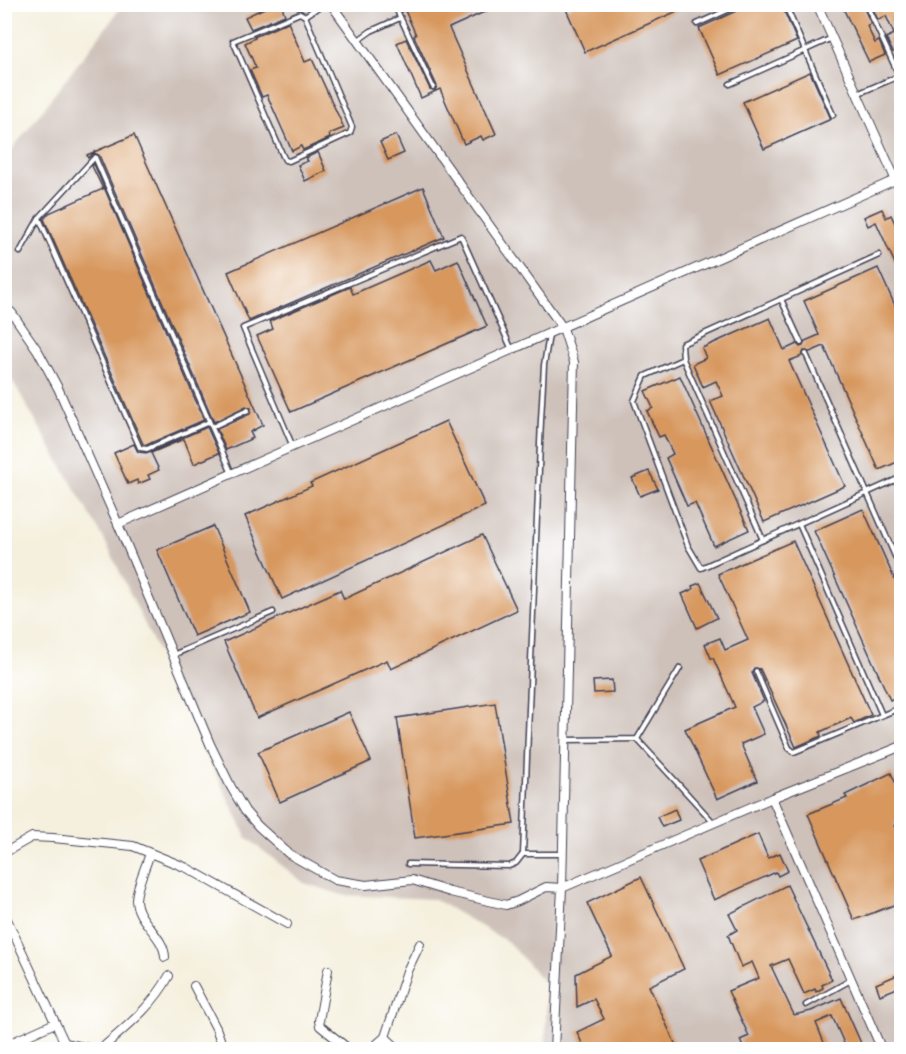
<svg xmlns="http://www.w3.org/2000/svg" width="906" height="1054" font-family="'Playpen Sans',sans-serif">
<style>
.industrial{fill:#cec1ba}
.building{fill:#d7975d}
.lines{fill:none;stroke-linecap:round;stroke-linejoin:round}
.service-casing{stroke:#424153;stroke-width:7}
.minor-casing{stroke:#424153;stroke-width:10}
.service{stroke:#fff;stroke-width:4}
.minor{stroke:#fff;stroke-width:8}
</style>
<rect width="100%" height="100%" fill="#fff"/>
<filter id="ink" filterUnits="userSpaceOnUse"><feTurbulence type="fractalNoise" baseFrequency=".0167" numOctaves="2"/><feDisplacementMap in="SourceGraphic" scale="12" xChannelSelector="R" yChannelSelector="G"/><feConvolveMatrix kernelMatrix="1 2 1 2 8 2 1 2 1" color-interpolation-filters="sRGB"/></filter>
<filter id="wash" filterUnits="userSpaceOnUse"><feTurbulence type="fractalNoise" baseFrequency=".008" numOctaves="4" result="noise"/><feDisplacementMap in="SourceGraphic" scale="24" xChannelSelector="R" yChannelSelector="G"/><feGaussianBlur stdDeviation="1.35" result="paint"/><feColorMatrix in="noise" values="0 0 0 0 0 0 0 0 0 0 0 0 0 0 0 0 0 1.4 0 .05"/><feComposite in="paint" operator="in"/></filter>
<g filter="url(#wash)">
<rect width="100%" height="100%" fill="#f5f0de"/>
<!-- industrial -->
<path class="industrial" d="M123 5H901V1049H546V984L508 942 434 899 342 895 304 883 247 838 105 541 5 368 4 160Z"/>
<g id="blocks">
<!-- building -->
<g class="building">
<path d="M273 4H281L285 15 251 29 245 17Z"/>
<path d="M402 4H502L449 28 496 134 483 140 481 136 464 144 440 89 421 98 397 43 406 39 430 89 435 90 437 86 414 36 416 35Z"/>
<path d="M575 4H693L585 52 566 9Z"/>
<path d="M745 4H781L797 41 720 75 699 28 743 8Z"/>
<path d="M841 4H862L871 24 867 26 875 43 879 41 885 55 869 62Z"/>
<path d="M871 4H902V50L901 49 893 52 886 38 894 34 886 16 878 20Z"/>
<path d="M288 22 305 62 312 59 344 128 329 134 330 138 303 150 301 146 292 151 267 95 262 97 250 70 256 68 245 43 255 38 254 37Z"/>
<path d="M810 72 831 119 764 149 743 102Z"/>
<path d="M134 135 263 425 250 432 253 438 226 450 217 429 250 414 251 408 246 406 214 422 99 155 94 153 88 158 87 155Z"/>
<path d="M396 135 404 153 388 160 380 142Z"/>
<path d="M318 152 326 171 305 181 298 165 308 161 306 158Z"/>
<path d="M94 164 204 420 146 445 143 444 44 219 49 213 103 189 92 166Z"/>
<path d="M423 187 444 237 249 321 228 272Z"/>
<path d="M882 209 886 218 891 215 902 238V279L876 222 868 226 864 217Z"/>
<path d="M431 260 436 270 458 260 487 326 291 412 257 336 273 329 270 321 350 287 353 294Z"/>
<path d="M878 268 902 321V460L879 470 824 346 810 352 804 351 802 356 789 361 845 486 764 522 710 401 723 396 716 381 703 387 693 364 706 358 702 348 770 318 784 350 797 344 800 347 803 346 805 341 819 335 804 301Z"/>
<path d="M680 376 749 530 714 546 695 503 687 506 666 458 673 454 664 435 659 437 647 411 653 408 645 391Z"/>
<path d="M446 421 485 506 282 599 245 516 312 486 310 483Z"/>
<path d="M207 427 219 453 194 464 184 439 151 453 159 470 148 475 150 479 138 484 137 480 128 484 114 453 134 444 138 452 148 453Z"/>
<path d="M649 471 658 489 640 496 632 478Z"/>
<path d="M863 509 902 596V694L890 700 814 531Z"/>
<path d="M213 526 250 612 194 636 157 550Z"/>
<path d="M482 535 517 610 391 669 387 660 257 718 224 642 340 590 344 599Z"/>
<path d="M793 541 871 715 854 723 851 718 820 732 821 736 796 747 760 669 754 668 752 673 764 701 752 707 764 734 741 744 757 781 717 799 685 729 735 707 713 658H711L705 644 720 638 725 650 748 640 718 574Z"/>
<path d="M700 583 717 618 697 628 682 594 693 589 692 586Z"/>
<path d="M612 680 613 692 594 693 593 681Z"/>
<path d="M495 703 514 824 415 838 397 718Z"/>
<path d="M349 712 371 761 280 802 258 752Z"/>
<path d="M891 773 902 797V820L896 823 894 826 897 830 902 829V902L854 920 808 814 847 798 845 795Z"/>
<path d="M675 809 679 820 662 827 657 817Z"/>
<path d="M758 834 768 858 780 853 788 871 778 876 776 872 714 900 697 861Z"/>
<path d="M641 877 684 969 649 986 678 1050H585L577 1032 604 1019 594 999 577 1007 576 974 612 956 587 903Z"/>
<path d="M787 885 832 980 822 985 823 988 816 992 815 989 804 994 788 959 771 966 794 1015 811 1011 841 998 864 1050H847L832 1016 816 1023 827 1050H744L740 1040 749 1036 728 991 759 978 752 962 741 967 728 935 737 930 729 914Z"/>
<path d="M902 973V986L880 995 876 984Z"/>
</g>
</g>
</g>
<g filter="url(#ink)">
<use href="#blocks" fill-opacity="0" stroke="#424153" stroke-width="1.5"/>
<g class="lines">
<!-- service casing -->
<g class="service-casing">
<g id="service">
<path d="M394 4 433 87"/>
<path d="M785 4 833 115"/>
<path d="M866 4 902 82"/>
<path d="M300 13 305 16 352 127 350 133 289 161 285 160 283 156 233 41Z"/>
<path d="M305 16 323 4"/>
<path d="M697 24 741 4"/>
<path d="M357 41 371 31 400 18"/>
<path d="M730 84 832 38"/>
<path d="M857 94 899 76"/>
<path d="M39 218 140 448 147 449 209 422"/>
<path d="M20 252 39 218 95 157 232 474"/>
<path d="M879 255 682 344 683 359 645 376 634 401 688 546 701 568 902 477"/>
<path d="M781 299 801 343"/>
<path d="M806 354 902 572"/>
<path d="M683 359 763 540"/>
<path d="M212 427 248 410"/>
<path d="M293 447 243 328 461 236 512 350"/>
<path d="M799 524 882 715"/>
<path d="M173 655 273 612"/>
<path d="M756 671 789 748 794 752 902 707"/>
<path d="M637 739 714 823"/>
<path d="M566 740 637 739 680 668"/>
<path d="M898 826 902 824"/>
<path d="M523 854 541 420 544 365 549 335"/>
<path d="M408 864 509 866 516 863 523 854H562"/>
<path d="M806 1005 851 980"/>
</g>
</g>
<!-- minor casing -->
<g class="minor-casing">
<g id="minor">
<path d="M331 4 563 328 574 362 562 888 554 1050"/>
<path d="M817 4 902 194"/>
<path d="M4 306 12 313 38 351 58 388 118 524 210 744 231 787 245 811 258 826 289 854 335 880 366 885 412 880 450 892 506 905 518 901 546 887 562 888 772 798 902 746"/>
<path d="M118 524 902 177"/>
<path d="M772 798 882 1050"/>
<path d="M4 853 32 837 53 838 133 846 187 868 287 924"/>
<path d="M150 853C146 867 137 884 136 899 136 921 164 935 165 957"/>
<path d="M4 913 68 1050"/>
<path d="M328 970 319 1021 320 1026 350 1050"/>
<path d="M194 986 216 1028 224 1050"/>
<path d="M385 1037 399 1050"/>
<path d="M65 1043 97 1050"/>
<path d="M4 1046 55 1023"/>
<path d="M100 1050C126 1027 153 1006 169 976"/>
<path d="M370 1050 385 1037 407 971 420 944"/>
</g>
</g>
<!-- service -->
<use href="#service" class="service"/>
<!-- minor -->
<use href="#minor" class="minor"/>
</g>
</g>
<!-- margin -->
<rect width="906" height="1054" fill="none" stroke="#fff" stroke-width="24"/>
</svg>
